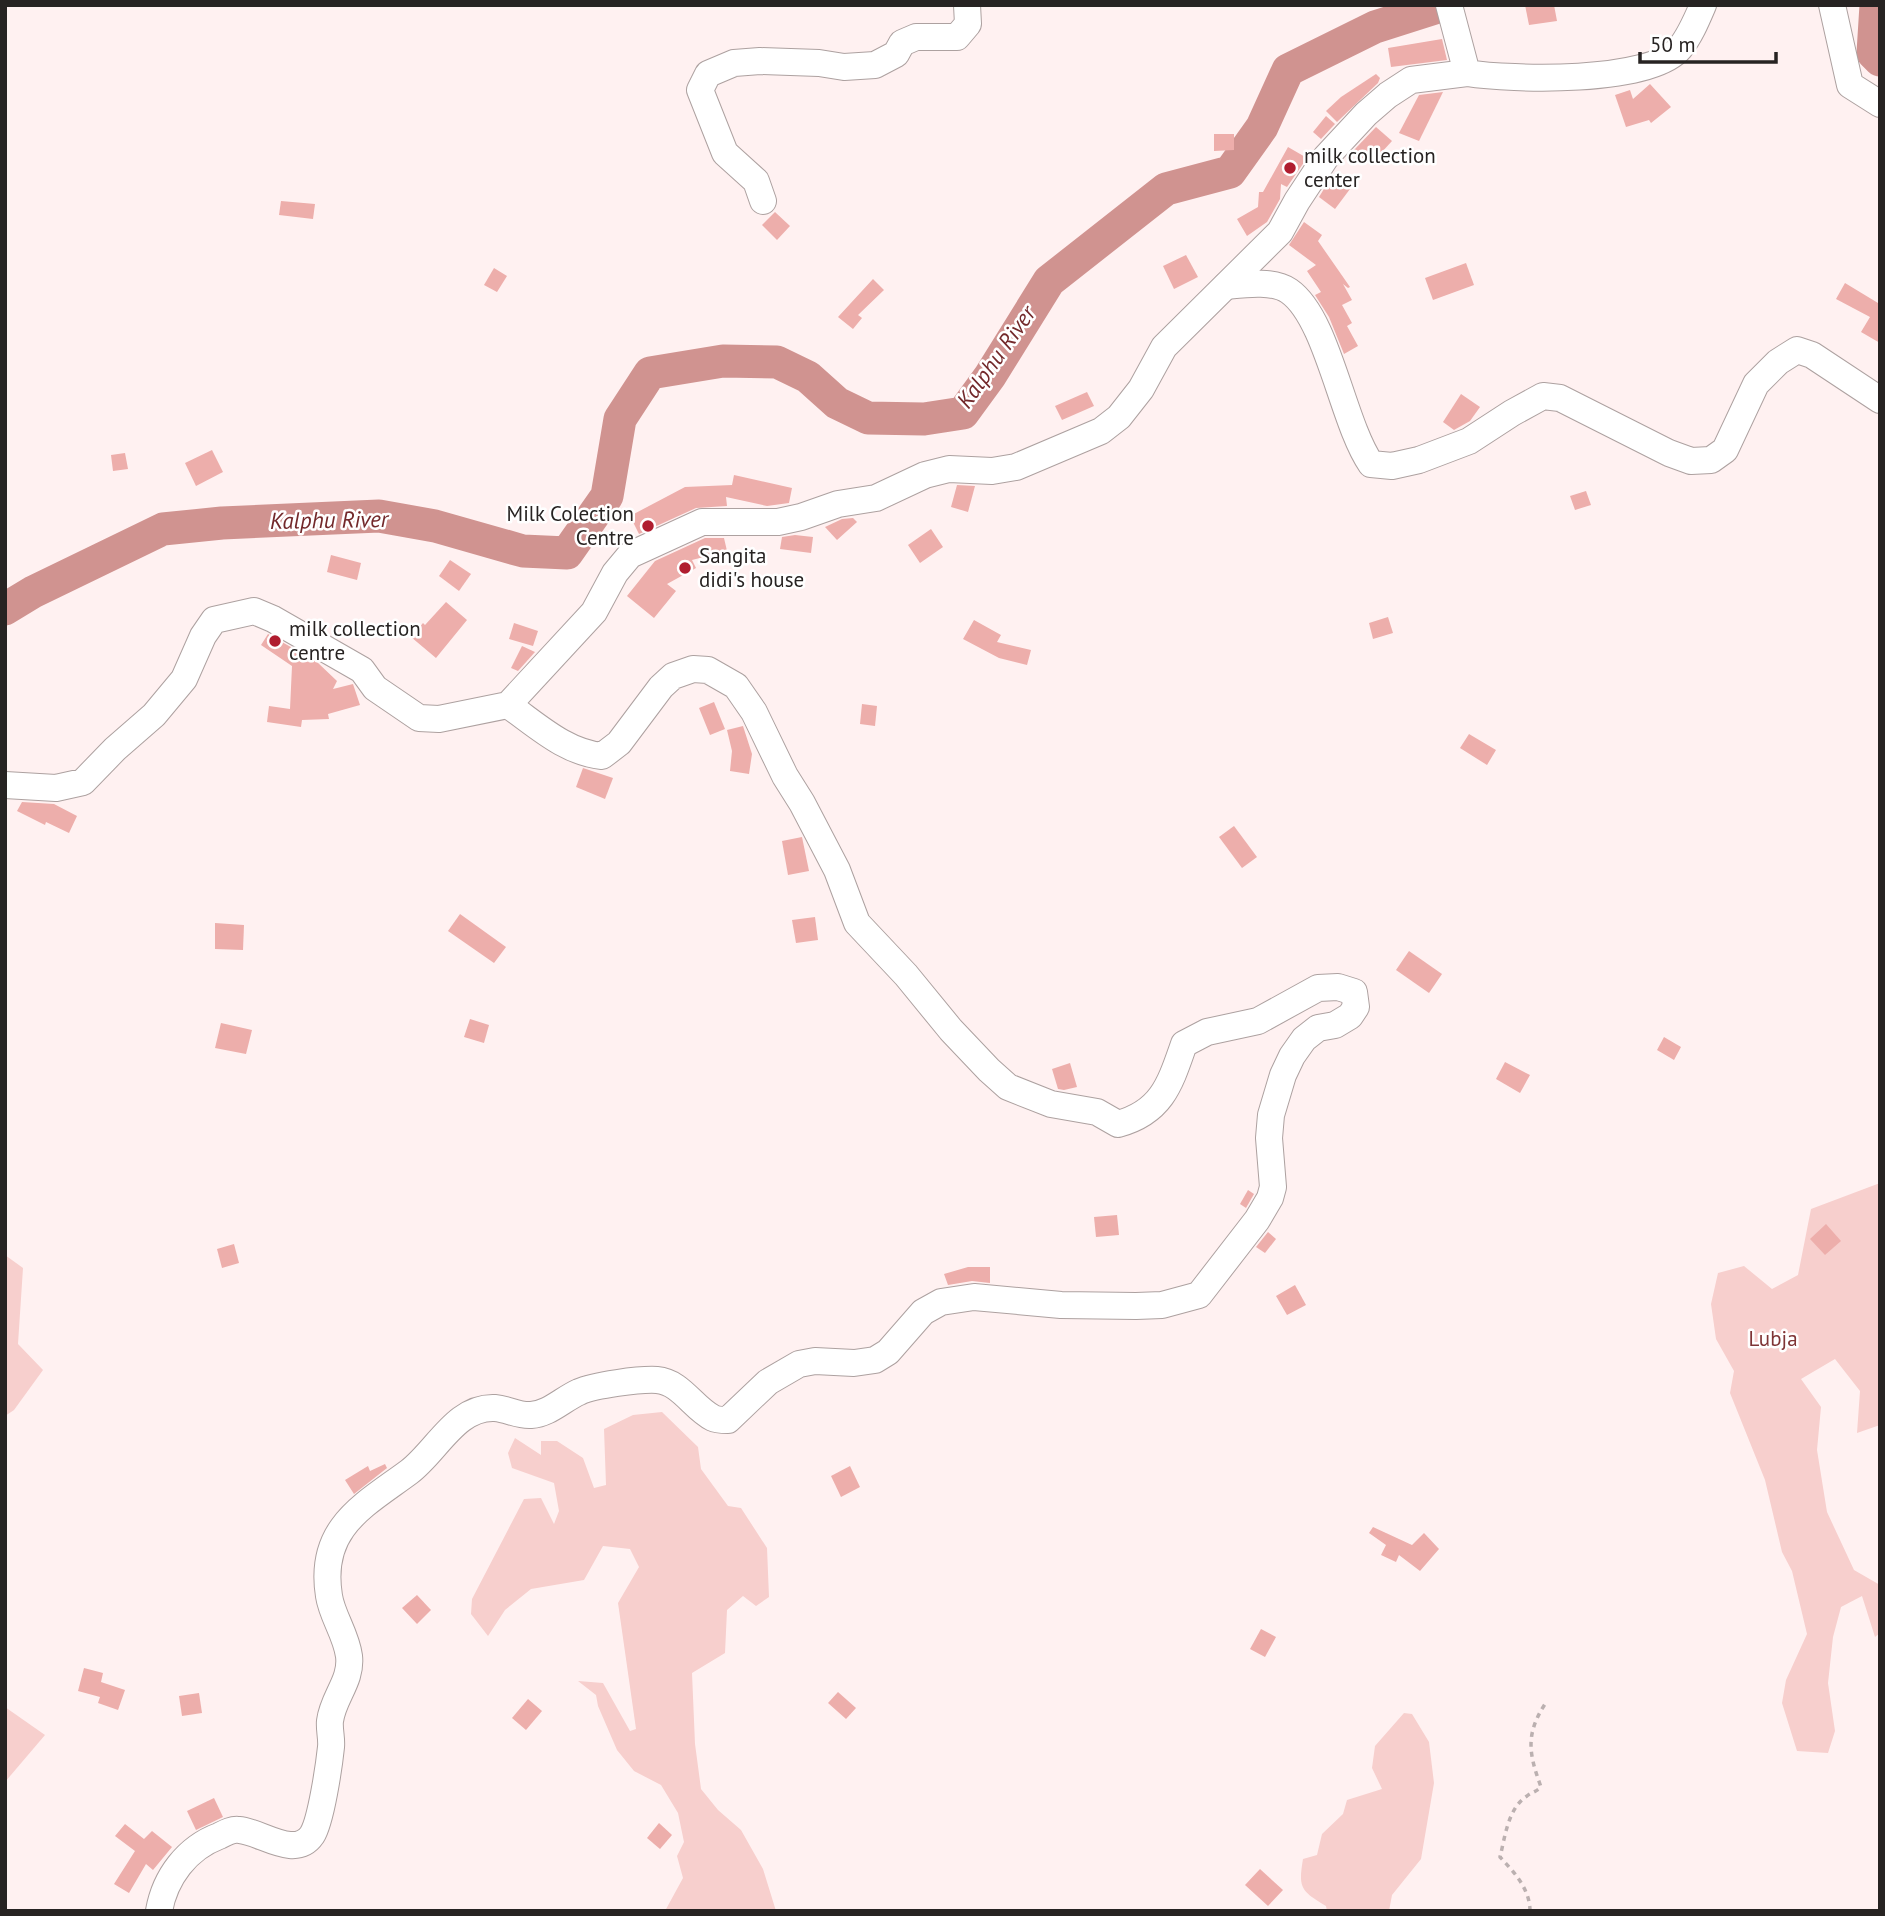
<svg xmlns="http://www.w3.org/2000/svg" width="1885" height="1916" font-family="'PT Sans',sans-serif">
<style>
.green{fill:#f7cfcd}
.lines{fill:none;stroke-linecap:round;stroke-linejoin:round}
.river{stroke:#d09390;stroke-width:33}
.building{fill:#edaeab}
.minor-casing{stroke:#ada1a0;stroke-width:28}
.path{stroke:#bbb0b0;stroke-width:3.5;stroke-dasharray:5 5;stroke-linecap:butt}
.minor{stroke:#fff;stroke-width:26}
.poi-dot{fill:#b01d2f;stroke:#fff;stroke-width:2.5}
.labels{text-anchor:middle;stroke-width:5;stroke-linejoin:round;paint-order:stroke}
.poi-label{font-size:21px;fill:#272322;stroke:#fff;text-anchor:start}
.park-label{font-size:21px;fill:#7f3435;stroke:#fff}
.water-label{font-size:23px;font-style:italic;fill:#73292b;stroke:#fff}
</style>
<rect width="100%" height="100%" fill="#fff1f1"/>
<!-- green -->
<g class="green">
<path d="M1880 1183V1425L1857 1433 1860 1391 1835 1359 1801 1379 1821 1407 1817 1450 1827 1512 1854 1570 1880 1585V1633L1875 1637 1862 1596 1841 1607 1833 1637 1828 1683 1835 1731 1828 1753 1797 1751 1782 1703 1786 1680 1807 1634 1792 1571 1782 1552 1765 1480 1730 1393 1734 1371 1716 1339 1711 1304 1718 1273 1744 1266 1772 1289 1798 1275 1811 1209Z"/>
<path d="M5 1255 23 1268 18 1344 43 1370 14 1410 5 1416Z"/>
<path d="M662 1412 698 1447 701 1469 728 1506 741 1508 767 1548 769 1597 756 1606 743 1596 727 1610 725 1653 692 1673 695 1744 701 1789 718 1810 741 1830 763 1869 776 1911H665L683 1878 677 1856 684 1842 678 1813 661 1785 634 1771 617 1750 598 1706 596 1695 578 1681 603 1683 630 1731 636 1729 618 1603 639 1567 630 1549 603 1546 584 1580 531 1589 505 1610 488 1636 471 1614 472 1599 524 1499 541 1498 554 1524 559 1511 554 1483 512 1468 508 1453 515 1438 541 1455V1441H557L583 1458 594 1488 606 1485 604 1429 633 1415Z"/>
<path d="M5 1707 45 1735 5 1782Z"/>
<path d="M1404 1713 1412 1714 1429 1742 1434 1783 1421 1859 1392 1895 1389 1911H1327L1326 1906C1301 1891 1298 1888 1303 1859L1317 1855 1322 1834 1343 1814 1347 1800 1382 1789 1372 1768 1375 1746Z"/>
</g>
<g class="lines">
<!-- river -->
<g class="river">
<path d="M1876 5 1873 53 1880 60"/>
<path d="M5 609 33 592 163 529 222 523 379 516 435 526 523 551 567 553 607 496 620 419 650 373 723 361 777 362 808 377 837 403 868 418 924 419 963 413 990 376 1049 281 1166 189 1230 172 1262 127 1288 70 1375 27 1444 5"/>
</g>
</g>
<!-- building -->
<g class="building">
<path d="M1525 5H1554L1557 21 1529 25Z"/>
<path d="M1442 39 1447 60 1391 67 1388 48Z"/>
<path d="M1376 74 1380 78 1378 83 1337 122 1326 111 1341 97Z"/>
<path d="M1650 84 1671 107 1651 123 1649 120 1626 127 1615 95 1630 90 1633 99Z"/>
<path d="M1443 92 1419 141 1399 133 1419 95Z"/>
<path d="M1326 116 1335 124 1321 139 1313 132Z"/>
<path d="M1376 127 1392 141 1370 165 1354 150Z"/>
<path d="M1214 134H1234V150L1214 151Z"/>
<path d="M1288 147 1307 158 1287 187 1281 184 1280 199 1267 222 1247 236 1237 219 1258 207 1259 192H1263Z"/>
<path d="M1332 176 1350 189 1335 209 1319 197Z"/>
<path d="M281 201 315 204 313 219 279 215Z"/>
<path d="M775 212 790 226 777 240 762 225Z"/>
<path d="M1304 222 1322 235 1318 241 1350 287 1348 288 1343 284 1352 300 1342 305 1352 323 1347 326 1358 346 1344 354 1329 317 1315 295 1321 292 1307 271 1316 265 1289 245Z"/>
<path d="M1186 255 1198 277 1174 289 1163 266Z"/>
<path d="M1466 263 1474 285 1433 300 1425 278Z"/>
<path d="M494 268 507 276 497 292 484 285Z"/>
<path d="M873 279 884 290 858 315 862 318 853 329 838 317Z"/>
<path d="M1845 283 1878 303 1880 300V343L1861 332 1870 317 1836 299Z"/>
<path d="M1087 392 1094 406 1062 420 1055 406Z"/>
<path d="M1461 394 1480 407 1470 421 1454 430 1443 422Z"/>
<path d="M212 450 223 472 196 486 185 463Z"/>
<path d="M125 453 128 469 113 471 111 455Z"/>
<path d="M734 475 792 488 789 503 767 506 726 497 727 506 696 508 639 534 630 516 685 487 732 485Z"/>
<path d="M957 485 975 486 968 512 951 507Z"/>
<path d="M1586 491 1591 505 1575 510 1570 496Z"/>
<path d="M853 518 857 522 837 540 825 527 842 519Z"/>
<path d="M931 529 943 547 920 563 908 545Z"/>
<path d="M795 535 813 537 811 553 780 549 782 537Z"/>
<path d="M705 538H724L727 551 692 560 696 568 667 584 676 591 654 618 627 596 655 561Z"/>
<path d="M331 555 361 563 357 580 327 572Z"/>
<path d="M450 560 471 574 459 591 439 576Z"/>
<path d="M446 602 467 620 436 658 411 637 423 623 425 625Z"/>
<path d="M1388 617 1393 633 1373 639 1369 623Z"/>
<path d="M974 620 1001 635 997 642 1031 650 1027 665 999 658 963 639Z"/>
<path d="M514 623 538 631 533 646 509 639Z"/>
<path d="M268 634 317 662 337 681 333 689 353 684 360 705 328 714 329 719 302 720 301 727 267 722 269 706 290 709 292 666 261 645Z"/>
<path d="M522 646 535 652 518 671 511 668Z"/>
<path d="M714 702 725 729 710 735 699 708Z"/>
<path d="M862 704 877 706 875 726 860 724Z"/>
<path d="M743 726 752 754 749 774 730 771 732 751 727 730Z"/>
<path d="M1469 734 1496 750 1487 765 1460 748Z"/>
<path d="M583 768 613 778 605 799 576 787Z"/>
<path d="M22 802 54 804 77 816 69 833 46 822 45 825 17 811Z"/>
<path d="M1234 826 1257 857 1242 868 1219 837Z"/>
<path d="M802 837 809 871 788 875 782 841Z"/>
<path d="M460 914 506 947 494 963 448 931Z"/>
<path d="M815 917 818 940 796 943 792 920Z"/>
<path d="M215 923 244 925 243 950 215 949Z"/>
<path d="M1409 951 1442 974 1429 993 1396 970Z"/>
<path d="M470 1019 489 1025 484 1043 464 1037Z"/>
<path d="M221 1023 252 1030 246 1054 215 1048Z"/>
<path d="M1664 1037 1681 1047 1674 1060 1657 1050Z"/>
<path d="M1505 1062 1530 1075 1520 1093 1496 1079Z"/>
<path d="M1070 1063 1077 1087 1064 1090 1058 1089 1052 1069Z"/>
<path d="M1248 1190 1254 1194 1246 1208 1240 1204Z"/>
<path d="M1117 1215 1119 1235 1096 1237 1094 1217Z"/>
<path d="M1826 1224 1841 1241 1825 1255 1810 1239Z"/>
<path d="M1268 1232 1276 1239 1265 1253 1256 1247Z"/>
<path d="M234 1244 239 1263 222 1268 217 1249Z"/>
<path d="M968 1267H990V1283L972 1281 948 1285 944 1274Z"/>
<path d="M1295 1285 1306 1305 1287 1315 1276 1296Z"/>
<path d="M385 1464 387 1468 354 1494 345 1480 368 1466 370 1471Z"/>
<path d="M850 1466 860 1487 841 1497 831 1476Z"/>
<path d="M1373 1527 1412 1545 1424 1533 1439 1549 1420 1571 1399 1555 1396 1562 1381 1555 1386 1545 1369 1533Z"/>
<path d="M417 1595 431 1610 417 1624 402 1608Z"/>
<path d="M1261 1629 1276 1637 1265 1657 1250 1649Z"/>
<path d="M84 1668 103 1673 101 1682 125 1690 118 1710 98 1703 100 1697 78 1691Z"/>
<path d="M838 1692 856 1708 846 1719 828 1703Z"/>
<path d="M199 1693 202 1713 182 1716 179 1696Z"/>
<path d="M528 1699 542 1711 526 1730 512 1718Z"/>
<path d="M214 1798 223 1817 196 1830 187 1811Z"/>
<path d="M659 1823 672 1835 660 1849 647 1838Z"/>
<path d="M125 1824 144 1839 152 1831 172 1847 153 1870 146 1864 129 1893 114 1884 135 1851 115 1836Z"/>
<path d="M1260 1869 1283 1890 1268 1906 1245 1885Z"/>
</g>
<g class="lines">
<!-- minor casing -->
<g class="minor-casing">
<g id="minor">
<path d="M1449 5 1467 73C1511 80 1650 84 1680 48 1690 36 1697 19 1703 5"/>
<path d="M1832 5 1850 85 1880 104"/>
<path d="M763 201 756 181 725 153 700 90 708 74 734 63 760 61 819 63 844 67 875 65 896 54 902 43 916 37H957L968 24 967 5"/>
<path d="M1226 286C1245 284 1273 280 1289 291 1328 318 1342 422 1371 464L1392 466 1419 460 1469 441 1512 413 1543 396 1560 398 1669 453 1691 461 1711 460 1725 450 1756 384 1778 362 1797 350 1812 355 1880 400"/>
<path d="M5 785 56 788 83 782 115 749 154 715 184 679 203 636 214 620 254 611 273 619 362 670 375 688 419 718 439 719 508 705 594 612 615 573 630 555 702 522H778L801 517 838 504 876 498 925 475 949 469 992 471 1016 467 1101 431 1119 417 1141 389 1164 347 1280 232 1297 201 1326 157 1366 114 1388 95 1411 80 1467 73"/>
<path d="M159 1911C165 1877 187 1848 219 1836 225 1833 232 1829 239 1830 260 1831 295 1860 312 1835 321 1821 329 1766 331 1747 332 1739 329 1729 330 1721 333 1697 352 1681 349 1656 346 1634 332 1616 329 1596 318 1528 363 1506 409 1472 437 1451 456 1406 495 1408 508 1409 518 1416 531 1415 549 1414 563 1399 579 1392 594 1385 640 1379 657 1380 681 1382 693 1408 713 1418 717 1420 723 1420 728 1420L768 1382 799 1364 815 1361 854 1363 875 1360 888 1352 923 1312 941 1302 974 1297 1061 1305 1136 1306 1162 1305 1199 1295 1257 1220 1270 1198 1273 1187 1269 1138 1271 1115 1283 1075 1292 1056 1304 1039 1318 1028 1335 1025 1350 1016 1356 1007 1354 992 1338 987 1318 988 1258 1021 1207 1032 1184 1044C1170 1084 1162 1112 1118 1124L1097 1112 1051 1104 1008 1087 989 1070 951 1030 906 975 857 923 837 870 802 803 785 776 754 712 736 686 708 670 693 669 673 676 661 687 619 743 602 756C565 752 538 726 508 705"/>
</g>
</g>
<!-- path -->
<path class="path" d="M1530 1911C1530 1889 1514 1872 1500 1857 1505 1837 1508 1808 1527 1796 1532 1792 1536 1792 1541 1787 1529 1754 1525 1735 1545 1704"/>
<!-- minor -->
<use href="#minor" class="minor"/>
</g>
<!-- markers -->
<g class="poi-dot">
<circle cx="1290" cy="168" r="7"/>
<circle cx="648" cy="526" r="7"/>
<circle cx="685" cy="568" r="7"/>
<circle cx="275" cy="641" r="7"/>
</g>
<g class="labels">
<!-- poi labels -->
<g class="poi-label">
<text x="1304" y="163">milk collection<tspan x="1304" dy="24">center</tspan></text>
<text x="634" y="521" text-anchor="end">Milk Colection<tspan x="634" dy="24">Centre</tspan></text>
<text x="699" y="563">Sangita<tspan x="699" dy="24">didi's house</tspan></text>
<text x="289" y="636">milk collection<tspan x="289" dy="24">centre</tspan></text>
</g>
<!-- park labels -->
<g class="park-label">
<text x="1773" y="1346">Lubja</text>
</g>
<!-- water labels -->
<g class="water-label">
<text transform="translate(996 357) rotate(-55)" y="8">Kalphu River</text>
<text transform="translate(329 520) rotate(-1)" y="8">Kalphu River</text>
</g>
</g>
<!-- border -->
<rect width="1885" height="1916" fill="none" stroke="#272322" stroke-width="14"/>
<!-- scale -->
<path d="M1640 52v10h136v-10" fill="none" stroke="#272322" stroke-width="3.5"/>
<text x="1650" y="52" font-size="21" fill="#272322" stroke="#ffffff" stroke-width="5" paint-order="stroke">50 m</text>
</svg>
